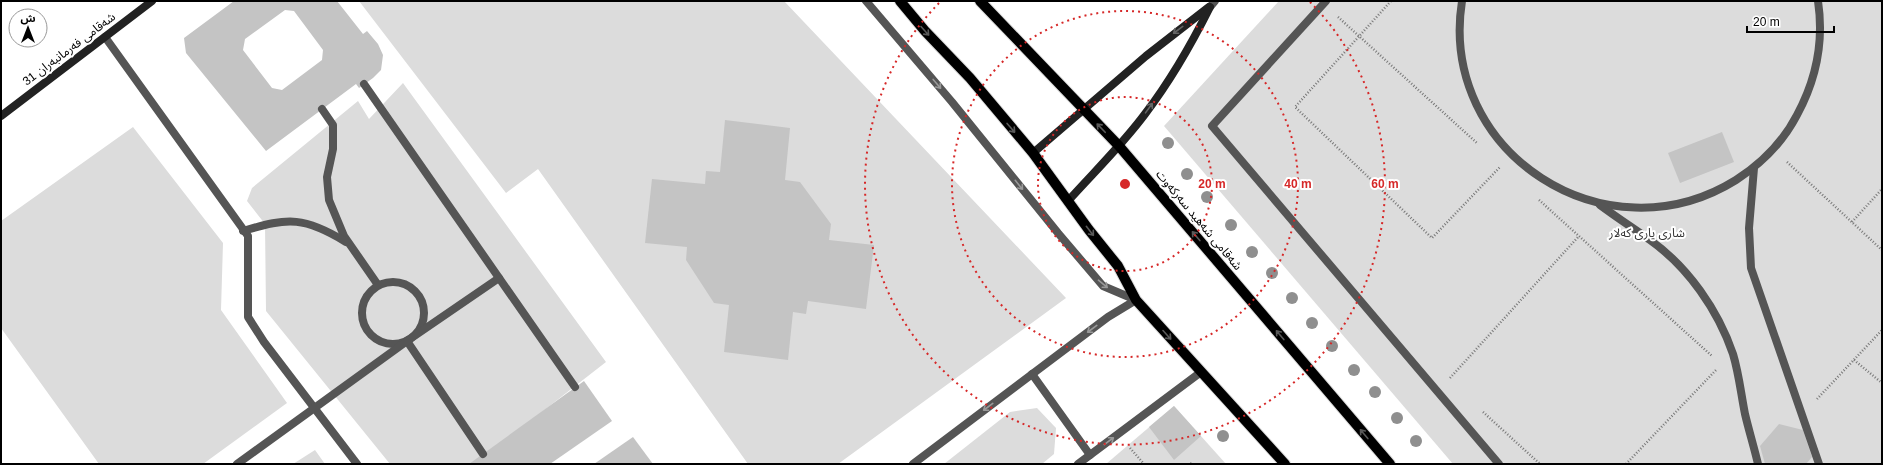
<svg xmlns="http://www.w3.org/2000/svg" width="1883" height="465" font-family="Helvetica,'Noto Sans Arabic',sans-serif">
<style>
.green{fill:#dcdcdc}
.building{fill:#c4c4c4;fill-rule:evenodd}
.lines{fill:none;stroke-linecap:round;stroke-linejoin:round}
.primary-casing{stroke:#dbdbdb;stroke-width:12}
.path{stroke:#777;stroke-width:2.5;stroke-dasharray:1 2;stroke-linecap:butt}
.service{stroke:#555;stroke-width:8}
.pedestrian{stroke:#555;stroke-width:8}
.minor{stroke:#555;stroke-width:8}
.tertiary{stroke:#555;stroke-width:8}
.secondary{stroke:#222;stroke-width:8}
.primary{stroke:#000;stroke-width:10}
.tree{fill:#8f8f8f}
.oneway{stroke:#646464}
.oneway2{stroke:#595959}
.oneway3{stroke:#999}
.ring{fill:none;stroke:#d62828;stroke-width:2;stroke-dasharray:2 4}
.labels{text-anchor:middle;stroke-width:4;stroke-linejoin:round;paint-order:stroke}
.street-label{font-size:12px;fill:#000;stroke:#fff}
.park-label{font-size:12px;fill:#333;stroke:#fff}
.centre{fill:#d62828;stroke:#fff;stroke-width:2}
.ring-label{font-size:12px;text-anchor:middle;font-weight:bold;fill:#d62828;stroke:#fff;stroke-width:4;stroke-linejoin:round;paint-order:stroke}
</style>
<rect width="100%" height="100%" fill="#fff"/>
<!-- green -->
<g class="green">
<path d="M359 1H784L1066 298 838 464H748L538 169 506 193Z"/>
<path d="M1279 1H1882V464H1453L1164 126Z"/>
<path d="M403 83 606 362 475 464H390L266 311 265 224 247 201 252 188 358 101 369 119Z"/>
<path d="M133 127 223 243 221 310 287 403 203 464H99L1 328V221Z"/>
<path d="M1174 406 1226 464H1106Z"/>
<path d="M1037 408 1056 428 1054 454 1042 464H944L1010 412Z"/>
<path d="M315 450 325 464H293Z"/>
</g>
<!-- building -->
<g class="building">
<path d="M234 1H337L363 34 367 31 378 44 383 55 381 70 373 78 359 88 356 84 266 151 186 53 184 38ZM285 10 294 11 323 50 322 60 282 90 272 88 243 50 245 39Z"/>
<path d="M725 120 790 128 785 180 800 182 831 224 829 240 874 245 866 309 808 301 806 314 793 312 788 360 724 352 729 305 714 303 686 260 687 247 645 243 652 179 705 184 706 171 720 172Z"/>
<path d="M1722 132 1734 162 1680 183 1668 153Z"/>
<path d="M584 381 612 421 550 464H469Z"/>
<path d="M1174 406 1201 436 1174 460 1149 427Z"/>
<path d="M1779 424 1803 430 1812 457 1806 464H1765L1760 446Z"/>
<path d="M633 437 653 464H594Z"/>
</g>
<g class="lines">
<!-- primary casing -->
<g class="primary-casing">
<g id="primary">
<path d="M900 1 925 31 970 78 1033 153 1089 230 1118 266 1136 300 1285 464"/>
<path d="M980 1 1119 146 1390 464"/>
</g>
</g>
<!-- path -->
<g class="path">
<path d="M1391 1 1295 107 1432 238 1500 167"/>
<path d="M1338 17 1478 144"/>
<path d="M1787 162 1882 250"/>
<path d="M1539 200 1712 356"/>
<path d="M1852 222 1882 189"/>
<path d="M1854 360 1882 383"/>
<path d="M1450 378 1579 236"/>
<path d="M1817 399 1882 330"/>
<path d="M1483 412 1540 464"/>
<path d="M1130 448 1144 464"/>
<path d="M1190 463 1191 464"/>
<path d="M1626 464 1717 369"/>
</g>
<!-- service -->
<path class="service" d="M866 1 952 102 1058 233 1103 286 1136 300"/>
<!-- pedestrian -->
<g class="pedestrian">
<path d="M1326 1 1212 126 1499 464"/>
<path d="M1462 1C1438 153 1606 261 1736 180 1761 164 1783 142 1797 115 1816 80 1824 41 1818 1"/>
<path d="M105 37 248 236V317L264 342 357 464"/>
<path d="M364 84 575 387"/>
<path d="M322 109 333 125V149L327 177 329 200 344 236 378 285"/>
<path d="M1754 168 1749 228 1751 268 1819 464"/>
<path d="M1600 205C1616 217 1633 228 1650 240 1688 267 1718 310 1733 354 1739 374 1741 394 1745 414 1749 431 1754 447 1758 464"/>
<path d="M243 231C289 217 305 217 346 242"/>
<circle cx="393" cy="313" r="31"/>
<path d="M407 341 483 454"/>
<path d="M237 464 407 341 499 278"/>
</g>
<!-- minor -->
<g class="minor">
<path d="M1032 374 1090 455"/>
<path d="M913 464 1108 317 1136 300"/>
<path d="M1078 464 1201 372"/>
</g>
<!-- tertiary -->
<path class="tertiary" d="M1210 7 1215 1"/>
<!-- secondary -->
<g class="secondary">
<path d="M1 116 152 1"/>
<path d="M1033 153 1146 56 1209 7"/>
<path d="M1068 201C1094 172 1122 145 1145 114 1171 80 1191 45 1210 7"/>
</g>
<!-- primary -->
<use href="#primary" class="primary"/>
</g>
<!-- trees -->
<g class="tree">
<circle cx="1168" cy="143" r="6"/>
<circle cx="1187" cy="174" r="6"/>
<circle cx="1207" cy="197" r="6"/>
<circle cx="1231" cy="225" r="6"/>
<circle cx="1252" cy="252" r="6"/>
<circle cx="1272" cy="273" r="6"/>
<circle cx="1292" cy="298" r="6"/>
<circle cx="1312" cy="323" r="6"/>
<circle cx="1332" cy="346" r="6"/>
<circle cx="1354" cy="370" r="6"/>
<circle cx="1375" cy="392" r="6"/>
<circle cx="1397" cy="418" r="6"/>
<circle cx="1223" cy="436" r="6"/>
<circle cx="1416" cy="441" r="6"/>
</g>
<!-- one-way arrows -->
<defs><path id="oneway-shaft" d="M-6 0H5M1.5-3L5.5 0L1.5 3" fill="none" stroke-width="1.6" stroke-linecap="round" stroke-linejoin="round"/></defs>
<g class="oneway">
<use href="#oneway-shaft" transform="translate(1178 30) rotate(143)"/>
<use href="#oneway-shaft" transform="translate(1149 108) rotate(-54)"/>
</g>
<g class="oneway2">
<use href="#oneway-shaft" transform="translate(925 31) rotate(48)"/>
<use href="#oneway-shaft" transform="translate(1011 128) rotate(49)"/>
<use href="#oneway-shaft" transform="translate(1101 128) rotate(-134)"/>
<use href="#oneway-shaft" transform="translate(1090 231) rotate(52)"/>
<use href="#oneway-shaft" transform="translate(1196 236) rotate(-130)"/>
<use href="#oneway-shaft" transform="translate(1167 335) rotate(48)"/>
<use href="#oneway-shaft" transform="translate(1280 335) rotate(-130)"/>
<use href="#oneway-shaft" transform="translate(1364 434) rotate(-130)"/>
</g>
<g class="oneway3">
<use href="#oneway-shaft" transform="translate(937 84) rotate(50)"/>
<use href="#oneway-shaft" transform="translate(1019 185) rotate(51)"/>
<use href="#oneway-shaft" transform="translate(1103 284) rotate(40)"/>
<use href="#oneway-shaft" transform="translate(1092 329) rotate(143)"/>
<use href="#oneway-shaft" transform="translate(988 407) rotate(143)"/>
<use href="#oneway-shaft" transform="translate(1109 441) rotate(-37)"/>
</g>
<!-- distance rings -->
<g class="ring">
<circle cx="1125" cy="184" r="87"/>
<circle cx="1125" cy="184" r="173"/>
<path d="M1310 2A260 260 0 1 1 940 2"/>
</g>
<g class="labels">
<!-- street labels -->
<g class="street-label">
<text transform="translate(69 49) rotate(-37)" y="4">شەقامی فەرمانبەران 31</text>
<text transform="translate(1199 220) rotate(50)" y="4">شەقامی شەهید سەرکەوت</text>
</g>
<!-- park labels -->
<g class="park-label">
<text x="1647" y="237">شاری یاری کەلار</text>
</g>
</g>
<circle cx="1125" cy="184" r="6" class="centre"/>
<g class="ring-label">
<text x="1212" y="188">20 m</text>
<text x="1298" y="188">40 m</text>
<text x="1385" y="188">60 m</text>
</g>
<!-- border -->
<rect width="1883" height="465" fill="none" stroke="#000000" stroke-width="4"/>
<!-- north arrow -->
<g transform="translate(28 28)"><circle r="19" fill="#ffffff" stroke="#999999"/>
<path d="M0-3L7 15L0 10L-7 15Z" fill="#000000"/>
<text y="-6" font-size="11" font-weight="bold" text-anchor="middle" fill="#000000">ش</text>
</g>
<!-- scale -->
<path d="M1747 26v6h87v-6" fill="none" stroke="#000000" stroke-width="2"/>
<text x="1753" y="26" font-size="12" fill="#000000" stroke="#ffffff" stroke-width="3" paint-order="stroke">20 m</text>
</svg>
